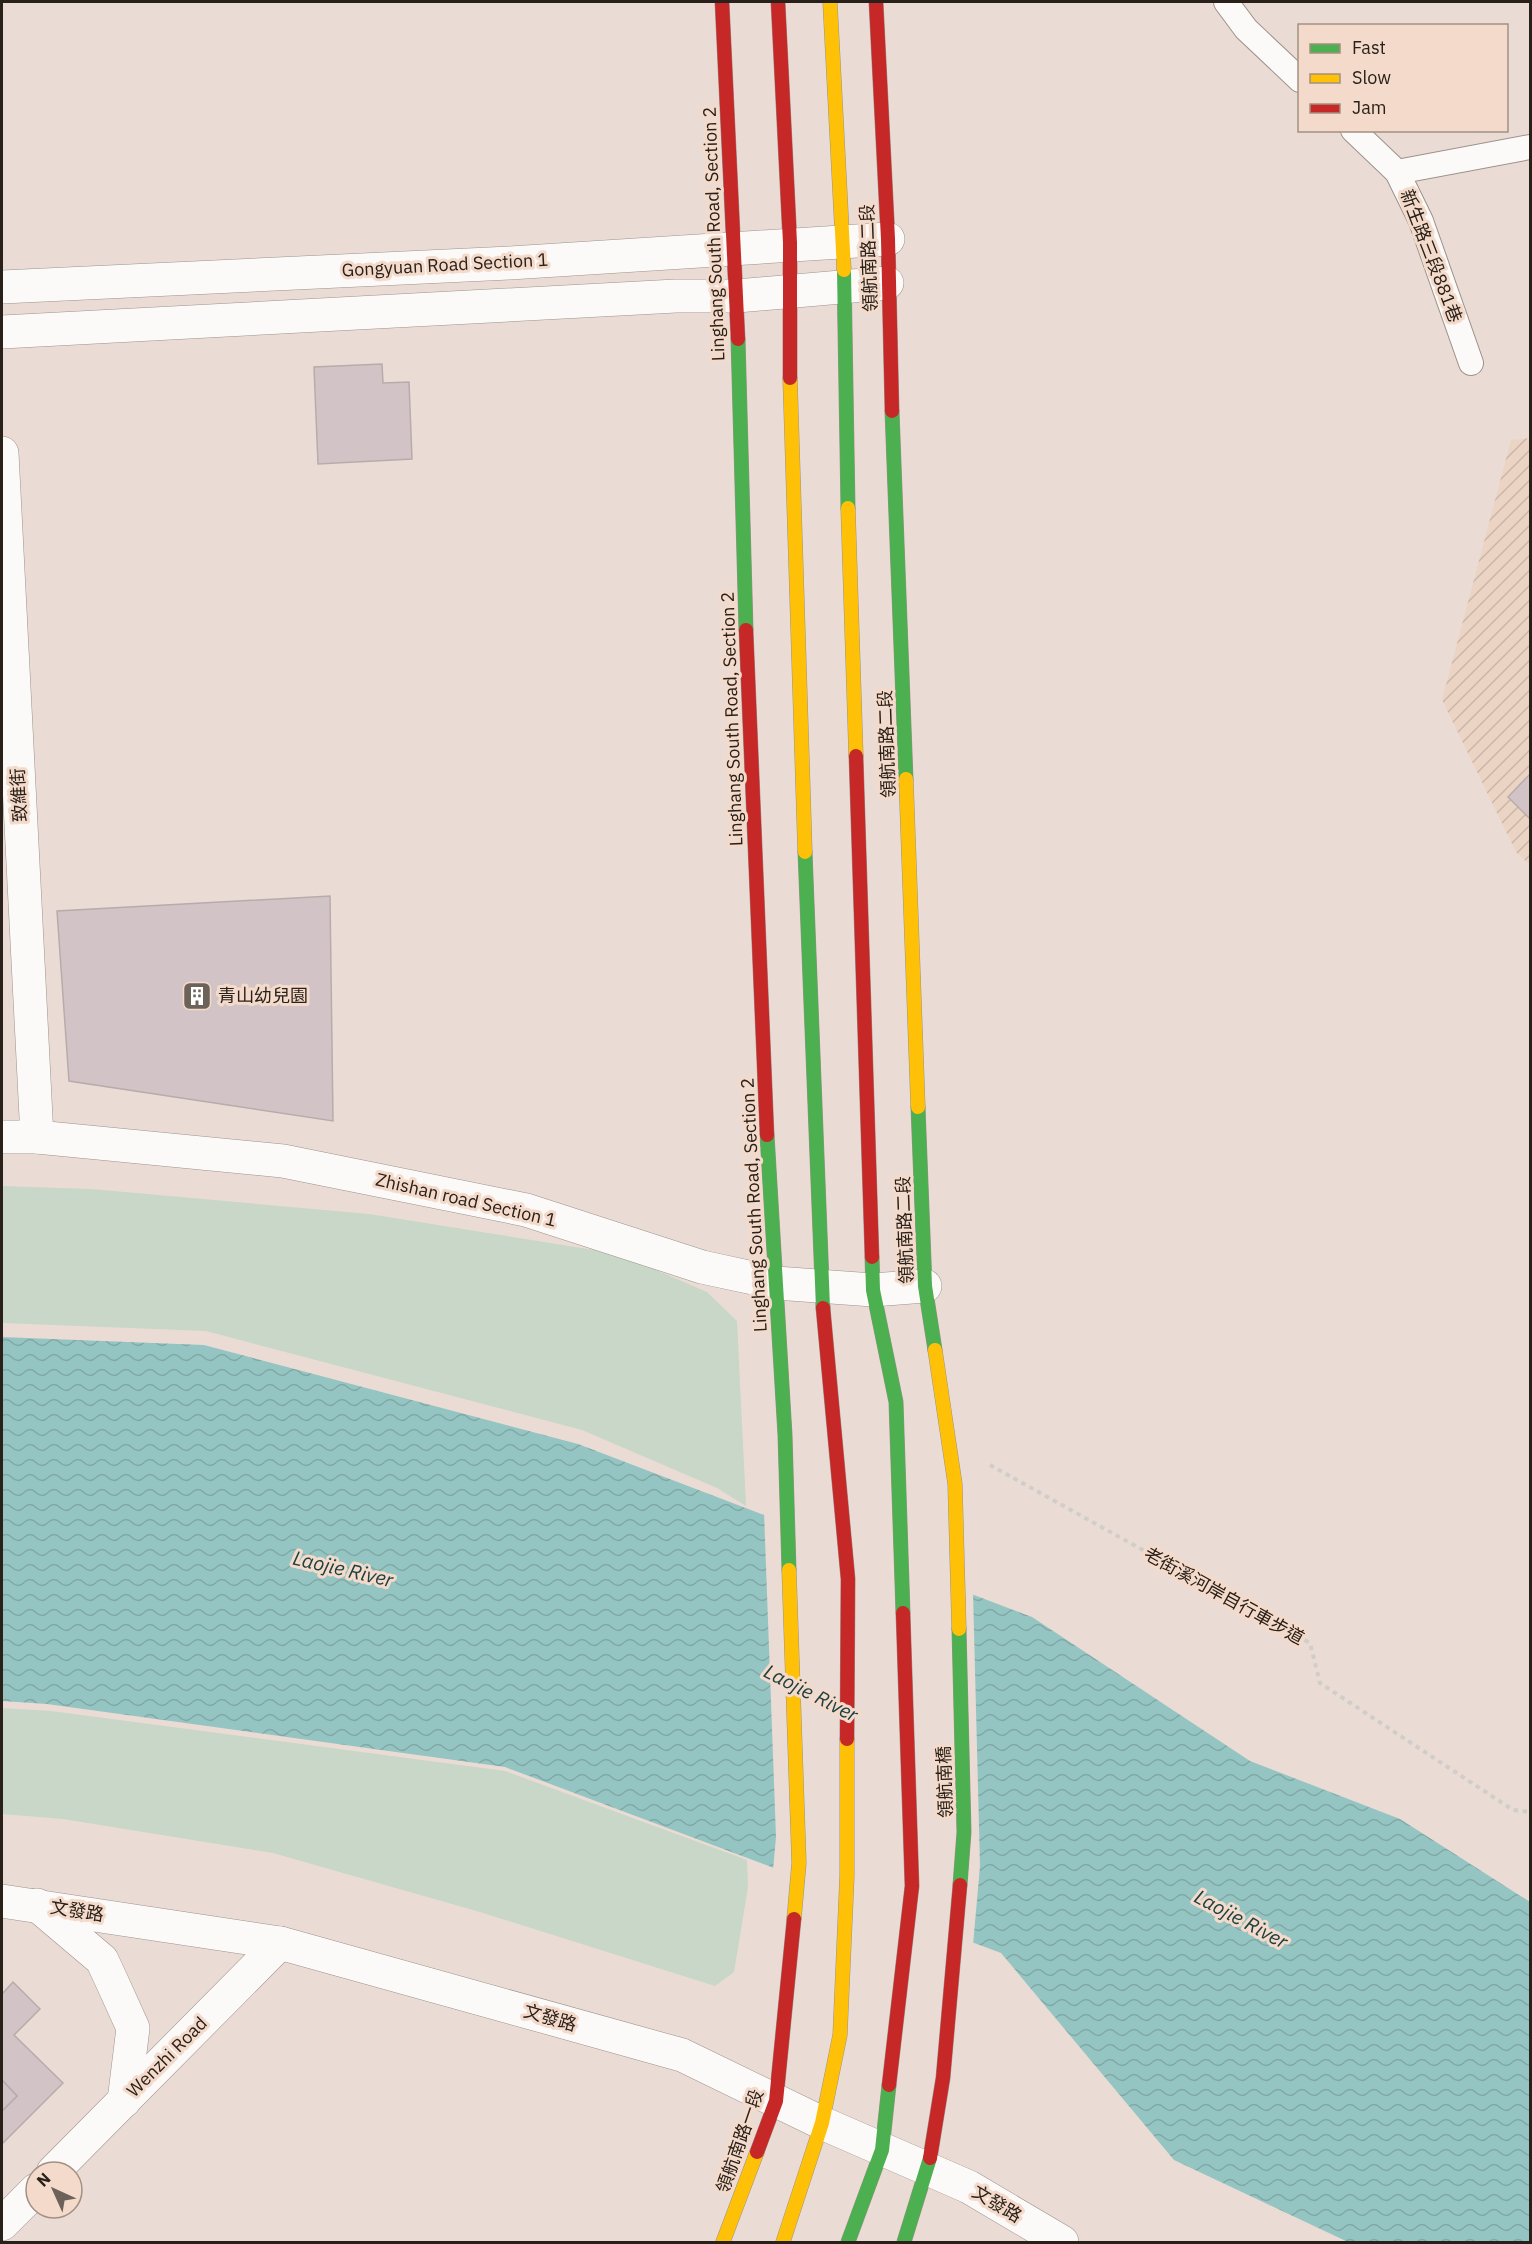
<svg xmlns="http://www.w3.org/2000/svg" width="1532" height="2244" font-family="'IBM Plex Sans','Noto Sans TC',sans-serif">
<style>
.industrial{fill:url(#industrial-furrows)}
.green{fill:#c8d7c7}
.water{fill:url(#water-waves)}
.pier{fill:#eadcd4}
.building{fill:#d2c3c6;stroke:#b7acab;stroke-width:1.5}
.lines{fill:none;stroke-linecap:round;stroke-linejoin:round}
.lane-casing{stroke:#9c928b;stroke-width:26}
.street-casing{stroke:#9c928b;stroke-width:34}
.fast-casing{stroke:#9c928b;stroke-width:15}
.slow-casing{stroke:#9c928b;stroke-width:15}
.jam-casing{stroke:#9c928b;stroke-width:15}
.path{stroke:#d0cdcb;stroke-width:4;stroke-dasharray:4.5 4.5;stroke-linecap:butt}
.lane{stroke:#fcfaf9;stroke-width:24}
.street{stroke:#fcfaf9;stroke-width:33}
.fast{stroke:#4caf50;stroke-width:14}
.slow{stroke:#ffc107;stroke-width:14}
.jam{stroke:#c62828;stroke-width:14}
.labels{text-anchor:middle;stroke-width:6;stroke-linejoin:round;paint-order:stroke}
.street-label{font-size:18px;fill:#292019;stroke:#f4daca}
.poi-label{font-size:18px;fill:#292019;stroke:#f4daca;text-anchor:start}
.water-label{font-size:20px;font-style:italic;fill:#1d4141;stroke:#f4daca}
</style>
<defs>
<pattern id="industrial-furrows" width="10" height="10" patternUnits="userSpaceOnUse" patternTransform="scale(1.5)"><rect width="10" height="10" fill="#ecd4c5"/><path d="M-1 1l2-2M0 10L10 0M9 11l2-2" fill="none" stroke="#cab6a9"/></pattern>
<pattern id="water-waves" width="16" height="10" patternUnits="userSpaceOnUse" patternTransform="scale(1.5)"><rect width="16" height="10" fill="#95c5c2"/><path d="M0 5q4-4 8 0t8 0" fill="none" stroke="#80a9a6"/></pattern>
</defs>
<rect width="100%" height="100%" fill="#eadcd4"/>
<!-- industrial -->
<path class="industrial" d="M1530 438V865L1516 852 1442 700 1511 440Z"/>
<!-- green -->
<g class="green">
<path d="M2 1186 91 1189 369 1214 619 1254 707 1292 737 1321 746 1506 717 1488 582 1430 206 1331 2 1323Z"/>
<path d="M2 1708 51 1711 505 1771 747 1860 748 1887 734 1972 715 1986 480 1912 273 1853 63 1819 2 1814Z"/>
</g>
<!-- water -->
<path class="water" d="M2 1337 204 1345 578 1444 1032 1617 1250 1761 1400 1819 1530 1902V2242H1348L1174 2160 1001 1953 505 1767 47 1704 2 1701Z"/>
<!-- pier -->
<path class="pier" d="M764 1512 973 1591 980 1866 973 1945 773 1870 776 1837Z"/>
<!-- building -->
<g class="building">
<path d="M382 364 383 383 409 382 412 459 318 464 314 367Z"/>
<path d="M1530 774V819L1508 797Z"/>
<path d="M330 896 333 1121 69 1081 57 911Z"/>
<path d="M13 1982 40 2009 14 2035 63 2083 2 2144V2111L17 2096 2 2080V1994Z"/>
<path d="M2 2080 17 2096 2 2111Z"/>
</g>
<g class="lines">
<!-- lane casing -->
<g class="lane-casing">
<g id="lane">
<path d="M1226 2 1246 29 1300 80"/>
<path d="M1353 130 1397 172 1421 221 1471 363"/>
<path d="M1397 172 1530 147"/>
</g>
</g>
<!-- street casing -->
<g class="street-casing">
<g id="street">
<path d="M2 287 510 263 888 239"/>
<path d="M2 332 676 296H737L887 283"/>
<path d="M2 453 37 1137"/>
<path d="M2 1137H37L283 1161 526 1210 702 1267 776 1283 873 1290 925 1286"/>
<path d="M2 1901 280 1943 682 2055 822 2123 969 2187 1062 2242"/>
<path d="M37 1905 102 1960 114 1986 133 2028 124 2101"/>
<path d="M53 2172 280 1943"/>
<path d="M2 2224 36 2190"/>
</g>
</g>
<!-- fast casing -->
<g class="fast-casing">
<g id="fast">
<path d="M844 270 848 508"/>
<path d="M738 339 746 630"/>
<path d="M892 411 906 779"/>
<path d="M805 852 823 1308"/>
<path d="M918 1107 925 1286 935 1350"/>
<path d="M767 1135 785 1435 789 1570"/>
<path d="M872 1257 873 1290 896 1402 903 1613"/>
<path d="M959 1629 964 1832 960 1885"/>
<path d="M848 2242 882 2150 889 2085"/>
<path d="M904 2242 930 2158"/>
</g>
</g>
<!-- slow casing -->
<g class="slow-casing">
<g id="slow">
<path d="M830 2 844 270"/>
<path d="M790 378 805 852"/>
<path d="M848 508 856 756"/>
<path d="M906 779 918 1107"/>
<path d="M935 1350 955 1484 959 1629"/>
<path d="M789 1570 799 1863 794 1919"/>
<path d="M723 2242 757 2152"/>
<path d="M783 2242 822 2123 840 2035 847 1876V1739"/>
</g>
</g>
<!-- jam casing -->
<g class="jam-casing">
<g id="jam">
<path d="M722 2 738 339"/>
<path d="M778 2 790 243V378"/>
<path d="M876 2 888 239 892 411"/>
<path d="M746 630 767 1135"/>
<path d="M856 756 872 1257"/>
<path d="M823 1308 848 1579 847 1739"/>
<path d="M889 2085 912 1886 903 1613"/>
<path d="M757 2152 776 2101 794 1919"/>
<path d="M930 2158 943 2078 960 1885"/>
</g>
</g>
<!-- path -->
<path class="path" d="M990 1465 1310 1643 1320 1683 1513 1810 1530 1812"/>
<!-- lane -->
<use href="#lane" class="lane"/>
<!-- street -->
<use href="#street" class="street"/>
<!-- fast -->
<use href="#fast" class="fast"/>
<!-- slow -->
<use href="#slow" class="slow"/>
<!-- jam -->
<use href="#jam" class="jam"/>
</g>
<!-- icons -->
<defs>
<g id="building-square" transform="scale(1.5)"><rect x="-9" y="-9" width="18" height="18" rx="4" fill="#6d625a" stroke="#f4daca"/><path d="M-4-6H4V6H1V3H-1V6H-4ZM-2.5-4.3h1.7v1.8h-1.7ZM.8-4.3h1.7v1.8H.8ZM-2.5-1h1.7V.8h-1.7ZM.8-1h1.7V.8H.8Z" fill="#fff"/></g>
</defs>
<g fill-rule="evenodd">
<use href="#building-square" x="197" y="996"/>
</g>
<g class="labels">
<!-- street labels -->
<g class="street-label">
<text transform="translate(714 234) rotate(-92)" y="6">Linghang South Road, Section 2</text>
<text transform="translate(1431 256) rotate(69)" y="6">新生路三段881巷</text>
<text transform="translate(869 258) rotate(-92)" y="6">領航南路二段</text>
<text transform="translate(445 265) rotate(-3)" y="6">Gongyuan Road Section 1</text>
<text transform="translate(732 719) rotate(-92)" y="6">Linghang South Road, Section 2</text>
<text transform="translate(887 744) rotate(-92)" y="6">領航南路二段</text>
<text transform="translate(19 795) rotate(-93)" y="6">致維街</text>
<text transform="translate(466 1200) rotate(13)" y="6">Zhishan road Section 1</text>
<text transform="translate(754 1205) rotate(-93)" y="6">Linghang South Road, Section 2</text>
<text transform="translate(905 1230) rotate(-92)" y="6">領航南路二段</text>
<text transform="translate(1224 1596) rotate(29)" y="6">老街溪河岸自行車步道</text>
<text transform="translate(945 1782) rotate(-92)" y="6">領航南橋</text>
<text transform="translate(77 1911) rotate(9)" y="6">文發路</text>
<text transform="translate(550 2018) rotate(16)" y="6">文發路</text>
<text transform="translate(167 2057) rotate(-45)" y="6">Wenzhi Road</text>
<text transform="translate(740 2141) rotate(-71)" y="6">領航南路一段</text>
<text transform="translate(997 2204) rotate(31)" y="6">文發路</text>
</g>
<!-- poi labels -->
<g class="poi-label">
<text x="218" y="1002">青山幼兒園</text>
</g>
<!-- water labels -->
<g class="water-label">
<text transform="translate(343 1569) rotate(13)" y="7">Laojie River</text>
<text transform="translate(811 1693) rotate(27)" y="7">Laojie River</text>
<text transform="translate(1241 1919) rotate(28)" y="7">Laojie River</text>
</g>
</g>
<!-- border -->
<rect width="1532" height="2244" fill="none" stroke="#292019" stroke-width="6"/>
<!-- legend -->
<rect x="1298" y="24" width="210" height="108" fill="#f4daca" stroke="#a39083" stroke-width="1.5"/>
<rect x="1310" y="44" width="30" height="9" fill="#4caf50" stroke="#a39083" stroke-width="1.5"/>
<text x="1352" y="54" font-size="18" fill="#292019">Fast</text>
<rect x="1310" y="74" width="30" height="9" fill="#ffc107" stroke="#a39083" stroke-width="1.5"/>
<text x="1352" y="84" font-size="18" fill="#292019">Slow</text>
<rect x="1310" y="104" width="30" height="9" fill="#c62828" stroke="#a39083" stroke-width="1.5"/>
<text x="1352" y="114" font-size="18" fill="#292019">Jam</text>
<!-- north arrow -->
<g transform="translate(54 2190) rotate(315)"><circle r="28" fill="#f4daca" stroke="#a39083" stroke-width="1.5"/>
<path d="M0-4.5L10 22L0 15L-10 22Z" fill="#6d625a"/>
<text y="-9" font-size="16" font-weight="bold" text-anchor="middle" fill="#292019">N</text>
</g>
</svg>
